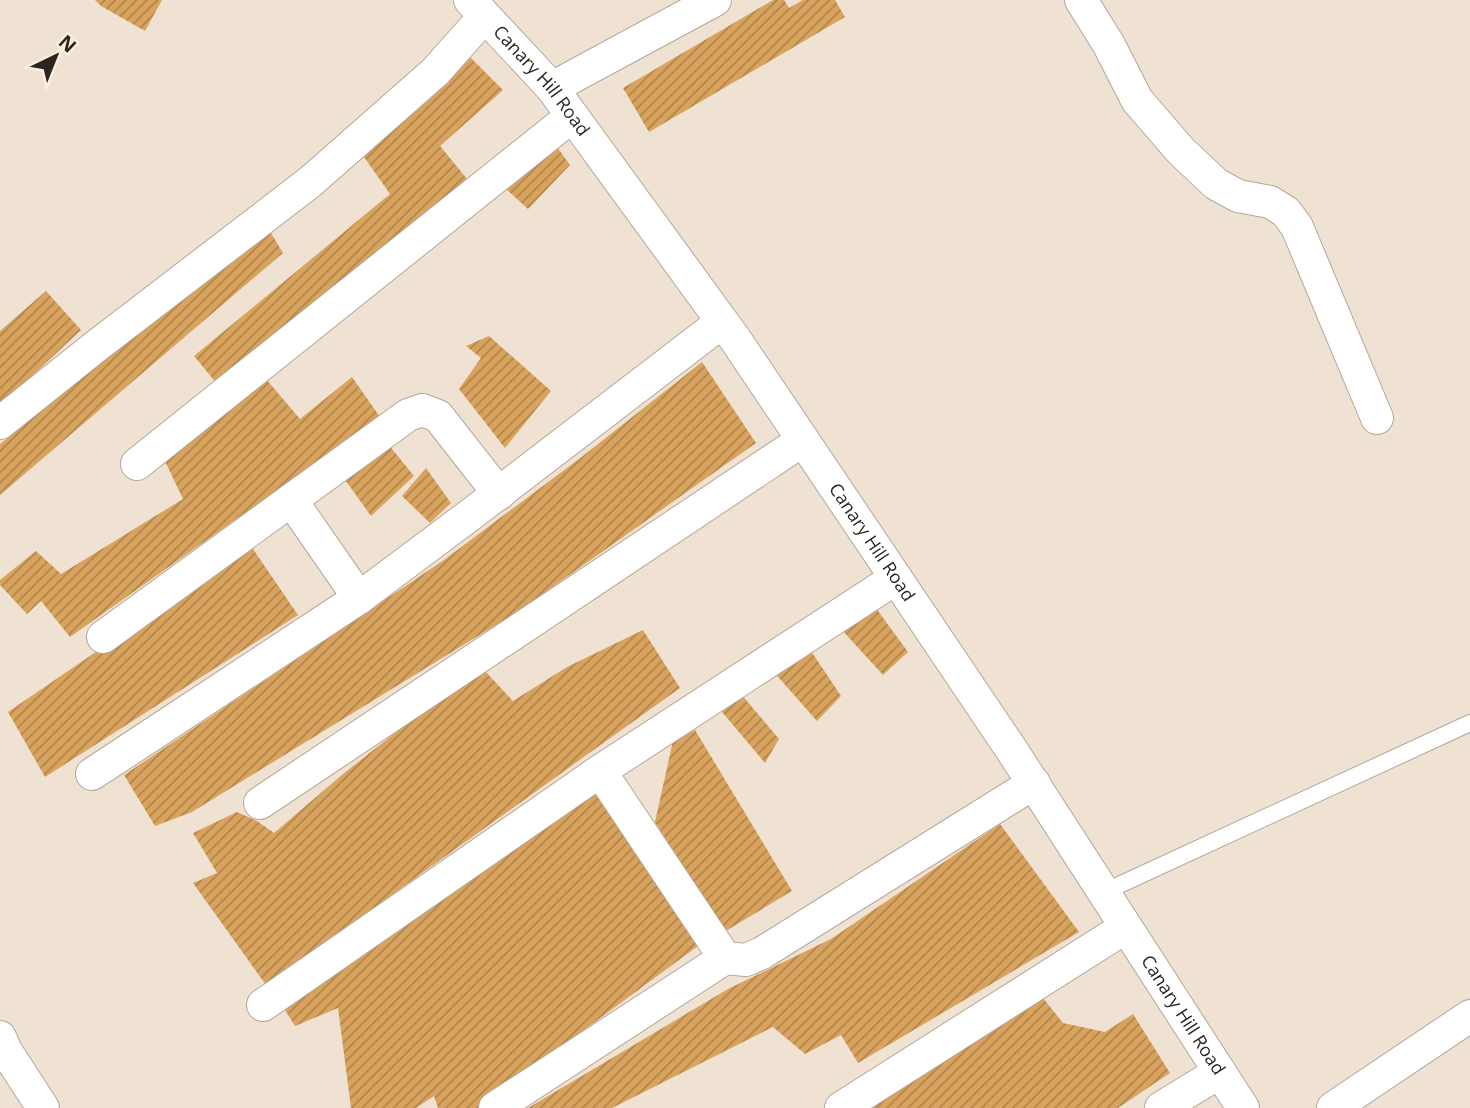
<svg xmlns="http://www.w3.org/2000/svg" width="1470" height="1108" font-family="'Open Sans',sans-serif">
<style>
.building{fill:url(#building-hatch)}
.lines{fill:none;stroke-linecap:round;stroke-linejoin:round}
.service-casing{stroke:#b4a799;stroke-width:18}
.minor-casing{stroke:#b4a799;stroke-width:34}
.service{stroke:#fff;stroke-width:16}
.minor{stroke:#fff;stroke-width:32}
.labels{text-anchor:middle;stroke-width:7;stroke-linejoin:round;paint-order:stroke}
.street-label{font-size:18px;fill:#2a251f;stroke:#fdefe0}
</style>
<defs>
<pattern id="building-hatch" width="6" height="6" patternUnits="userSpaceOnUse" patternTransform="scale(1.75)"><rect width="6" height="6" fill="#d9a35d"/><path d="M-1 1l2-2M0 6l6-6M5 7l2-2" fill="none" stroke="#b0854c"/></pattern>
</defs>
<rect width="100%" height="100%" fill="#efe2d3"/>
<!-- building -->
<g class="building">
<path d="M95 0H162L145 31 101 6Z"/>
<path d="M773 0H784L789 8 803 0H835L845 17 649 132 623 88Z"/>
<path d="M470 57 503 90 440 146 472 185 218 385 194 356 390 194 364 157 421 97Z"/>
<path d="M557 147 570 165 528 209 504 187Z"/>
<path d="M271 233 283 253 0 495V444L133 336Z"/>
<path d="M46 291 81 330 0 406V331Z"/>
<path d="M489 336 551 391 505 448 459 389 481 358 466 346Z"/>
<path d="M702 362 756 443 517 612 192 812 155 826 124 775 444 560 579 459Z"/>
<path d="M352 377 380 417 70 637 41 601 27 614 0 585V580L36 551 61 574 183 499 163 457 266 379 300 419Z"/>
<path d="M388 444 414 476 371 516 343 477Z"/>
<path d="M426 468 451 503 430 523 402 496Z"/>
<path d="M251 546 298 615 45 777 8 712Z"/>
<path d="M873 604 908 652 883 675 841 629Z"/>
<path d="M643 630 680 688 266 985 193 883 217 873 193 833 237 812 257 821 274 833 343 774 409 722 485 671 513 701 567 667Z"/>
<path d="M809 648 841 696 817 721 772 670Z"/>
<path d="M741 694 779 739 765 763 717 706Z"/>
<path d="M695 730 792 891 724 932 655 822 673 741Z"/>
<path d="M599 788 702 943 478 1108H438L434 1096 416 1108H351L338 1008 295 1026 281 1004Z"/>
<path d="M1000 824 1079 932 858 1063 841 1035 805 1054 773 1027 612 1108H528L728 989 831 939Z"/>
<path d="M1043 998 1063 1023 1105 1032 1133 1014 1170 1073 1118 1108H865Z"/>
</g>
<g class="lines">
<!-- service casing -->
<g class="service-casing">
<path id="service" d="M1104 892 1470 723"/>
</g>
<!-- minor casing -->
<g class="minor-casing">
<g id="minor">
<path id="s1" d="M470 0 552 88 735 339 1013 752 1243 1108"/>
<path d="M1081 0 1109 45 1137 100 1181 151 1216 184 1238 196 1270 202 1286 212 1297 227 1377 418"/>
<path d="M552 88 715 0"/>
<path d="M0 423 95 347 310 182 435 72 484 17"/>
<path d="M137 464 572 116"/>
<path d="M291 500 359 598"/>
<path d="M103 637 408 415 422 410 438 416 499 494"/>
<path d="M92 774 359 598 470 515 722 322"/>
<path d="M260 803 803 440"/>
<path d="M725 958 746 960 762 953 1034 783"/>
<path d="M263 1005 600 771 896 578"/>
<path d="M0 1037 6 1051 43 1108"/>
<path d="M495 1108 725 958 600 771"/>
<path d="M841 1108 1126 927"/>
<path d="M1161 1108 1220 1072"/>
<path d="M1333 1108 1470 1016"/>
</g>
</g>
<!-- service -->
<use href="#service" class="service"/>
<!-- minor -->
<use href="#minor" class="minor"/>
</g>
<g class="labels">
<!-- street labels -->
<g class="street-label">
<text dy="6" stroke="none"><textPath href="#s1" startOffset="108">Canary Hill Road</textPath></text>
<text dy="6" stroke="none"><textPath href="#s1" startOffset="676">Canary Hill Road</textPath></text>
<text dy="6" stroke="none"><textPath href="#s1" startOffset="1242">Canary Hill Road</textPath></text>
</g>
</g>
<!-- north arrow -->
<g transform="translate(56 56) rotate(43)" stroke="#fdefe0" stroke-width="5" paint-order="stroke">
<path d="M0-5L12 26L0 18L-12 26Z" fill="#2a251f"/>
<text y="-10" font-size="19" font-weight="bold" text-anchor="middle" fill="#2a251f">N</text>
</g>
</svg>
